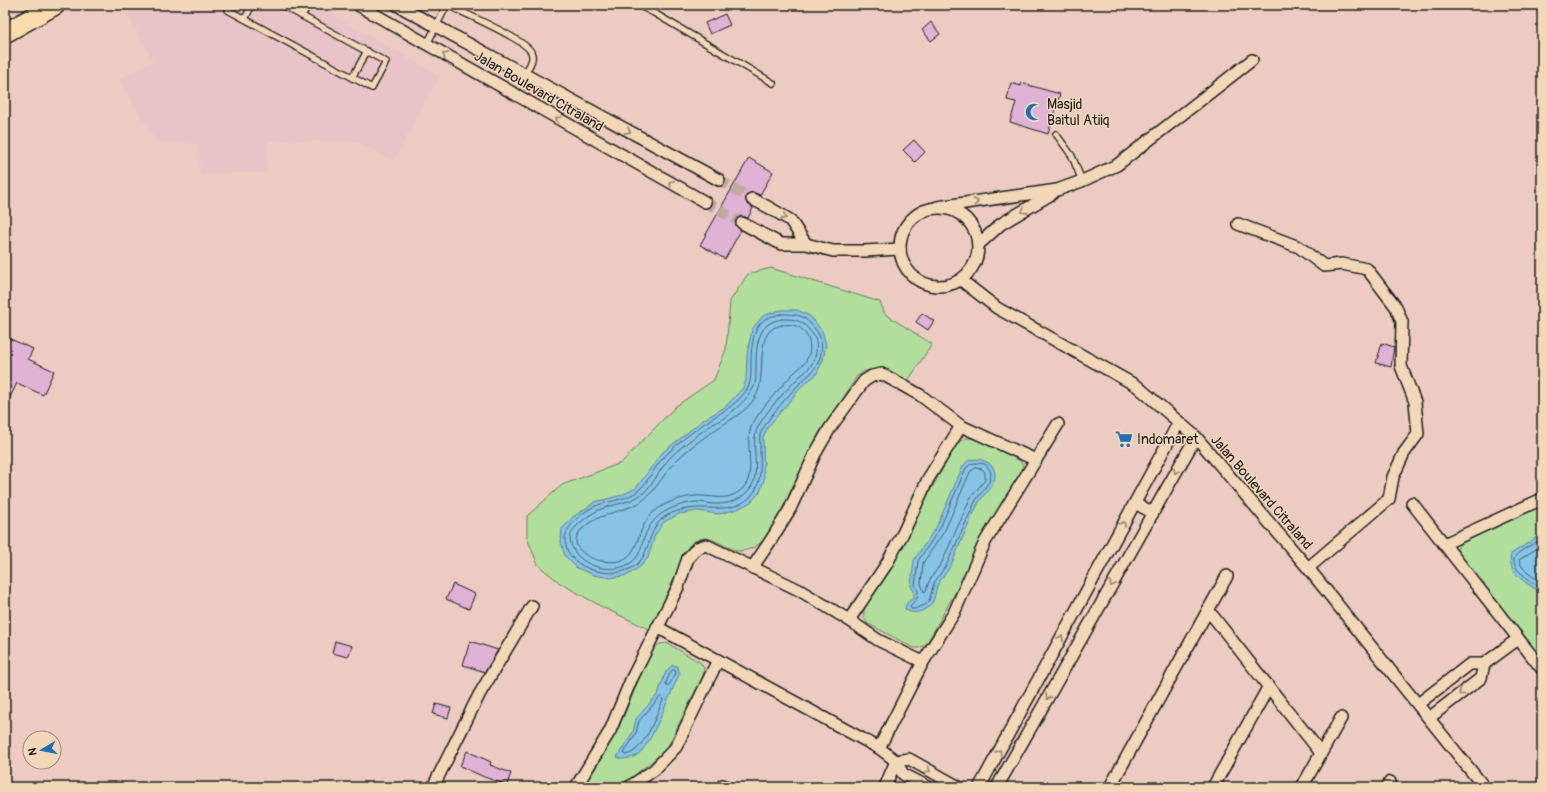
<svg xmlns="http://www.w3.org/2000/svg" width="1547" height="792" font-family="Pangolin,sans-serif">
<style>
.built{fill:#e8c4c8}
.green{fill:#b1de9d;stroke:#667d5c}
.water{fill:#86c3e6;stroke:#5c8095}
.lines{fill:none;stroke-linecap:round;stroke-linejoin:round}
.shore{stroke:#465f6d;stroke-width:1}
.building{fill:#dfb2d6;stroke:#1c1c1c}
.minor-tunnel{stroke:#c2a9a1;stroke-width:11;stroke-dasharray:11 5.5;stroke-linecap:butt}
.service-casing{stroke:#1c1c1c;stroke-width:8}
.minor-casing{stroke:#1c1c1c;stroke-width:14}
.trunk-casing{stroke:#1c1c1c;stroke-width:22}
.service{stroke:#f2d7b9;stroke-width:5.5}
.minor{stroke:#f2d7b9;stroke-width:11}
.trunk{stroke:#fcdcac;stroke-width:19}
.oneway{stroke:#928372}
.labels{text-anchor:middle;stroke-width:3;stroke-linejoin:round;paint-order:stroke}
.street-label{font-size:14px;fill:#1c1c1c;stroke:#f2d7b9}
.poi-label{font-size:14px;fill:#1c1c1c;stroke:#f2d7b9;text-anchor:start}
</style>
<rect width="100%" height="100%" fill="#ecccc2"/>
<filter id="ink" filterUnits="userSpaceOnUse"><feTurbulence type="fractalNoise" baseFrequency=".025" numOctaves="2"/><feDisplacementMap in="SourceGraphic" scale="8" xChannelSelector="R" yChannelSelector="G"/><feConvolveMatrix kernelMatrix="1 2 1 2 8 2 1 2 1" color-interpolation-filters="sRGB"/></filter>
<g filter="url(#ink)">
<!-- built -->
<path class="built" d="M122 5H316L440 76 394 161 358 142 268 141 267 173 200 174 198 144 156 142 119 79 153 61Z"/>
<!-- green -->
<g class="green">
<path d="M771 268 880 302 885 314 932 344 908 381 893 373 879 369 865 371 857 376 842 400 820 431 769 536C761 544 750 551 739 551 736 551 733 549 730 548 713 540 703 531 688 547L651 630 604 608 560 583 538 565 527 538V516L562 485 621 463 676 406 714 380 726 349 730 301 748 274Z"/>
<path d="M966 438H973L1019 460 1023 465 1022 473 927 643 920 648H914L867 623 864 617V609L957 443Z"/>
<path d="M1542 505V658L1458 554 1457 549 1460 544Z"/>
<path d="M667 643 701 663 704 668 703 676 666 750 620 787H583L600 761 619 727 646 662 654 648 660 644Z"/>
</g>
<!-- water -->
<g class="water">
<path d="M780 310H797L810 316 822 331 826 345 823 360 816 375 803 385 768 427 763 437 764 480 760 492 751 502 738 509 719 514 697 511 679 514 664 522 655 535 648 558 641 566 628 575 611 578 594 575 577 568 565 556 561 542 562 529 573 517 595 502 622 495 636 488 662 453 703 420 725 407 743 388 746 380 747 354 752 329 763 316Z"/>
<path d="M976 459C985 460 995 464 995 475 995 486 983 494 978 504 968 524 960 545 951 565 947 573 940 579 937 586 935 591 935 599 932 603 926 611 913 616 905 609L906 604 914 597V592L911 586 914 560 937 526 963 466 969 460Z"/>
<path d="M1542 536V593C1528 584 1506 573 1511 554L1537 537Z"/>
<path d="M673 665 677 666 680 673C670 692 652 746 636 756 631 758 626 759 621 759L617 757 633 732 636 719 658 694 666 671Z"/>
</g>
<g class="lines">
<!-- shore -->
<g class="shore">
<path d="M781 314C798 314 804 315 815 329 826 341 822 362 811 373 807 377 802 380 799 384 789 395 763 423 760 435 759 439 760 444 760 447 760 465 763 484 750 497 731 515 709 505 688 509 679 510 669 513 662 519 651 528 650 543 644 555 637 570 618 575 602 572 590 570 579 566 571 556 567 552 565 544 565 538 567 524 586 509 598 505 612 500 629 500 640 489 650 479 656 464 667 454 678 443 692 432 705 423 720 413 734 407 746 391 751 384 751 376 751 368 751 353 751 329 765 319 769 317 776 315 781 314Z"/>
<path d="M782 319C797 319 801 320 811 332 820 342 817 358 809 368 805 373 799 376 795 381 783 394 766 411 758 427 748 447 765 476 746 493 740 500 727 504 718 504 710 505 702 501 695 502 675 505 656 512 647 531 640 545 643 558 625 566 607 574 575 564 571 543 569 538 571 533 574 529 580 522 590 514 599 510 612 504 626 504 639 496 651 489 659 471 668 460 675 451 701 432 710 426 718 421 727 417 733 411 742 403 751 395 755 384 756 379 756 374 756 368 756 354 756 335 767 325 771 322 777 320 782 319Z"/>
<path d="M782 325C785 325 790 324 793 325 806 328 812 342 809 354 806 365 798 368 791 376 778 390 761 408 752 425 743 444 758 475 742 489 727 503 713 495 696 496 682 497 666 502 655 511 631 529 645 568 602 561 588 559 566 546 581 530 596 514 618 513 637 504 654 495 661 477 674 463 683 453 700 440 711 433 726 421 746 414 756 396 766 379 756 340 772 329 774 327 779 326 782 325Z"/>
<path d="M976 463 985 464 990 470 991 475 989 482 976 500 947 564 934 583 929 601 925 605 914 609H911L910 606 917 598 918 591 915 585 918 561 940 528 966 468 971 464Z"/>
<path d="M976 468 982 469 985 472V480L971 497 942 562 929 581 926 591 924 592 921 584 923 563 945 530 970 472Z"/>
<path d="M1542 540 1538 541C1533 544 1517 552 1515 557 1508 568 1535 584 1542 588"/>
<path d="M1542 545 1519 560C1522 571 1533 577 1542 582"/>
<path d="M673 670H675L676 673 669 685 667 686 666 683 670 673Z"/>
<path d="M662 697 663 700C656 715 644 753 625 755L624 753 636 733 639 721 660 697Z"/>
</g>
</g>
<!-- building -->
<g class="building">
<path d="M725 14 730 25 710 34 705 23Z"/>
<path d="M931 22 940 34 931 41 922 30Z"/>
<path d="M1011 83 1021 86V83L1060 94 1048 134 1010 122 1016 102 1007 100Z"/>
<path d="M914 140 925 152 915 162 903 150Z"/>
<path d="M749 158 773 172 760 195 752 192 746 196V202L753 208 748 218 741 216 736 219V226L741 230 725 259 700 245Z"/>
<path d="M922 313 934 321 928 330 916 322Z"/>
<path d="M8 338 33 349 28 359 54 371 43 395 17 383 5 408V345Z"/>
<path d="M1382 343 1394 347 1391 367 1376 363Z"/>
<path d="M453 584 475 594 469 609 446 599Z"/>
<path d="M335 641 352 646 348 657 332 653Z"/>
<path d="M470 641 498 650 485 672 463 665Z"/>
<path d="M436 704 451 708 448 718 433 714Z"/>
<path d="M467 751 491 762 490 765 511 773 507 785 484 777 460 766Z"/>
</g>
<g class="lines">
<!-- minor-tunnel -->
<g class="minor-tunnel">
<path d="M719 180 752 199"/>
<path d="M705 202 742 223"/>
</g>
<!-- service casing -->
<g class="service-casing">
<g id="service">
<path d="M228 5V10L372 88 386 62 282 5"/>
<path d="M447 5C462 12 526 40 531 52 535 60 528 67 525 74"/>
<path d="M638 5 654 13 773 83"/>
<path d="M302 16 308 5"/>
<path d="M245 19 252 5"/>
<path d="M427 44 447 5"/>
<path d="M352 78 367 51"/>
<path d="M1056 134 1072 156 1082 181"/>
</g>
</g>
<!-- minor casing -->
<g class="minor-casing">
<g id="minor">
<path d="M358 5 705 202"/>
<path d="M397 5 719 180"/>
<path d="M752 199 768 207 790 220 806 244"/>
<path d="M937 207 1057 190 1082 181 1117 165 1252 60"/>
<circle cx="939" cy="247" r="39"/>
<path d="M742 223 781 244H806L833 251H864L900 249"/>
<path d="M1238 224 1299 247 1324 266 1342 264 1367 269 1396 307 1402 322 1401 366 1415 402 1418 434 1404 453 1393 477 1389 499 1308 568"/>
<path d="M979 244 1001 224 1053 193"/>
<path d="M961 280 997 308 1137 386 1196 437 1308 568 1484 787"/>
<path d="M1135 503 1153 513"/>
<path d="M1412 503 1542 669"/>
<path d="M1444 544 1542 499"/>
<path d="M752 568 771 540 790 509 815 454 830 428 864 381 872 376 882 374 920 395 961 426 1036 460"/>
<path d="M1208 610 1321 753"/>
<path d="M849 620 886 565 904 531 928 479 961 426"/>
<path d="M657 627 879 748 896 761 903 774 928 787"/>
<path d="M1418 704 1470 664H1484L1518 639"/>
<path d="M1429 718 1481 678 1484 664"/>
<path d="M879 748 923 662 954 613 985 542 1058 424"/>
<path d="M896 761 909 759 959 787"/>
<path d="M723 785 727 787"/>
<path d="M980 786 1179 422"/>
<path d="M433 787 479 695 532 606"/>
<path d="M576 787 610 731 631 680 678 587 688 558 697 548 706 545 799 590 849 620 878 640 923 662"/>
<path d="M629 787 654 770 676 747 718 660"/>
<path d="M885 787 896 761"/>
<path d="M997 787 1196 437"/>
<path d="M1110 787 1227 576"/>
<path d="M1213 787 1269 686"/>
<path d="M1302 787 1341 718"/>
<path d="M1387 787 1390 782"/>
</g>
</g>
<!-- trunk casing -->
<g class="trunk-casing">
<path id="trunk" d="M5 33 55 5"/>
</g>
<!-- service -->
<use href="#service" class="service"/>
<!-- minor -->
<use href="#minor" class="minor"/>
<!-- trunk -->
<use href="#trunk" class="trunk"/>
</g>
<!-- one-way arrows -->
<defs><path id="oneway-chevron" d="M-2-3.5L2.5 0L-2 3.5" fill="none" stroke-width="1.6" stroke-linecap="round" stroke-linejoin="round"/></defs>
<g class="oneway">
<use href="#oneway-chevron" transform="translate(445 55) rotate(-150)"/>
<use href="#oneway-chevron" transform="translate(558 119) rotate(-150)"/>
<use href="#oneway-chevron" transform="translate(628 131) rotate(29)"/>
<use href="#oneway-chevron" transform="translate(671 183) rotate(-150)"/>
<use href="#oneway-chevron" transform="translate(976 202) rotate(-8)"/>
<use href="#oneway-chevron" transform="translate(1024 211) rotate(148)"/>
<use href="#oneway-chevron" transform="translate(784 217) rotate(28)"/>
<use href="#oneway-chevron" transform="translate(1176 471) rotate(120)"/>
<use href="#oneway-chevron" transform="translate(1123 524) rotate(-61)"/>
<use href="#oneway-chevron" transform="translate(1112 584) rotate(120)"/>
<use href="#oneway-chevron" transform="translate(1061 638) rotate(-61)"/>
<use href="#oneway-chevron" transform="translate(1461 693) rotate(142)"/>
<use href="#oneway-chevron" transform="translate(1048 697) rotate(120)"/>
<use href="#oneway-chevron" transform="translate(999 752) rotate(-61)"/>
<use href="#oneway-chevron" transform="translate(928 770) rotate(30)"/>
</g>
</g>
<!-- icons -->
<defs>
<g id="mosque-bare" transform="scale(1.38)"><path d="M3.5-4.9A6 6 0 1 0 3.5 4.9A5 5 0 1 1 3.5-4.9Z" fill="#1f6fb2" stroke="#f2d7b9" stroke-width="2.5" paint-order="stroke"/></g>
<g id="supermarket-bare" transform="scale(1.38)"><path d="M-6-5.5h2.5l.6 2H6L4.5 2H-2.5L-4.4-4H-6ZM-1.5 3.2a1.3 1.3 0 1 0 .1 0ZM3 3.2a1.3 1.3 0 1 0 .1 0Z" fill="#1f6fb2" stroke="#f2d7b9" stroke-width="2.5" paint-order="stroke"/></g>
</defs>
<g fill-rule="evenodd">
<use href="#mosque-bare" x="1034" y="112"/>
<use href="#supermarket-bare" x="1124" y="439"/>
</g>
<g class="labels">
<!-- street labels -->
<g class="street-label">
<text transform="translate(539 91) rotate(30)" y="5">Jalan Boulevard Citraland</text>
<text transform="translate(1262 492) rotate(49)" y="5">Jalan Boulevard Citraland</text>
</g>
<!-- poi labels -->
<g class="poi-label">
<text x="1047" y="109">Masjid<tspan x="1047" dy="16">Baitul Atiiq</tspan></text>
<text x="1137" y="444">Indomaret</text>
</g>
</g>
<!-- margin -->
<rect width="1547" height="792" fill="none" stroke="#f2d7b9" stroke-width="20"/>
<rect x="10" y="10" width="1527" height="772" fill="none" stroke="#1c1c1c" stroke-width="1.5" filter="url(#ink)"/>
<!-- north arrow -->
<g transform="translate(42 750) rotate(260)"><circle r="19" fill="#f2d7b9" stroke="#9c8c7a"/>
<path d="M0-3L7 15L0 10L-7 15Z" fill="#1f6fb2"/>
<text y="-6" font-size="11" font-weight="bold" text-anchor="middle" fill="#1c1c1c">N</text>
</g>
</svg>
